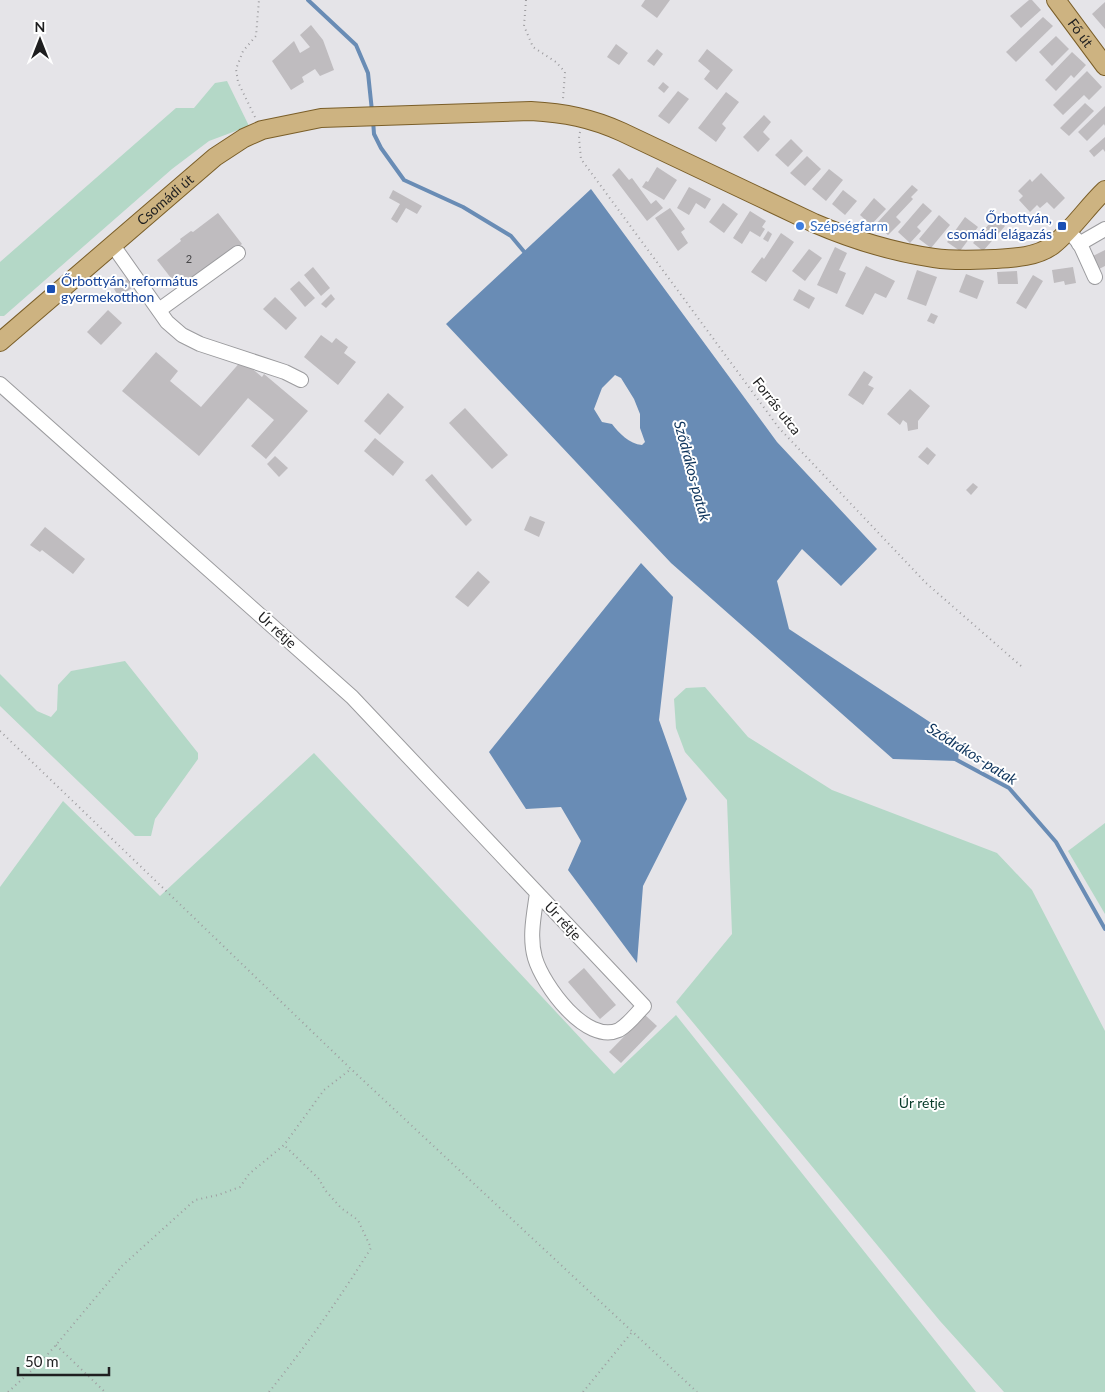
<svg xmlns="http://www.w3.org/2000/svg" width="1105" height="1392" font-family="Lato,sans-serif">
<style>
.green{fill:#b4d8c7}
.water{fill:#698cb5;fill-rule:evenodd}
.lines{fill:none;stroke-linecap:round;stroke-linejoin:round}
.stream{stroke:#698cb5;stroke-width:4}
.building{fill:#bfbcbf}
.minor-casing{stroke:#9b9b9e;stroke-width:16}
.major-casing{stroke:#7a5e28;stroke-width:20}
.path{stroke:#9e9da0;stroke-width:2;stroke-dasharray:1 4;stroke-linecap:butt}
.minor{stroke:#fff;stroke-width:14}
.major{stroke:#cdb381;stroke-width:18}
.shop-dot{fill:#3f7fe0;stroke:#fff;stroke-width:2}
.transit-dot{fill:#1a4fb4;stroke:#fff;stroke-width:2}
.labels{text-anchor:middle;stroke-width:4;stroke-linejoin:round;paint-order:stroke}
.number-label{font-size:11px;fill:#474648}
.street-label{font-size:14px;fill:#1f1f20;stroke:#fff}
.transit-label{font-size:14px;fill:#164399;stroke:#fff;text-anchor:end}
.shop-label{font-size:14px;fill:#366cbe;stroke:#fff;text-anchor:start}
.park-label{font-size:14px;fill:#063a28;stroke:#fff}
.water-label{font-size:15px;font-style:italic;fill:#0f355d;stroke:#fff}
</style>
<rect width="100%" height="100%" fill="#e5e4e8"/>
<!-- green -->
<g class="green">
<path d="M227 81 249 126 209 141 172 169 4 316H0V262L176 108H194L215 83Z"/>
<path d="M125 661 198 753V759L155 819 151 836H135L0 706V674L37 711 51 717 57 710 58 685 71 671Z"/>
<path d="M705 687 748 737 832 790 997 853 1032 890 1105 1031V1392H1004L940 1321 676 1002 732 934 727 800 685 752 676 728 674 699 686 688Z"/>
<path d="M314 753 614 1074 676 1015 976 1392H0V887L63 801 160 896Z"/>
<path d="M1105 823V914L1068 851Z"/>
</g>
<!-- water -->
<g class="water">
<path d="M591 189 777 442 877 549 841 586 802 549 777 581 789 629 960 742 958 761 893 759 671 563 446 324ZM615 375 621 378 634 399 640 414V428L645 442 642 445C629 444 619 433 612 424L602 422 594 409 602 388Z"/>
<path d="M641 563 673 597 659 720 687 799 643 886 637 963 568 870 581 841 561 807 526 809 489 752Z"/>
</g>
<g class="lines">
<!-- stream -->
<g class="stream">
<path d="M308 0 356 45 368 73 372 111"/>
<path d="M373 120 374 134 381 148 404 180 463 207 511 236 526 254"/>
<path d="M955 759 1009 788 1056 842 1105 929"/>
</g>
</g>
<!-- building -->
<g class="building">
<path d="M645 0H670L657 18 641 6Z"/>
<path d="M1029 0H1032L1041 10 1021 28 1010 16Z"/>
<path d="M1105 2V29L1092 14Z"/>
<path d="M1043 17 1053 26 1016 62 1006 52Z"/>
<path d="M311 25 323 40 334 70 320 76 315 69 302 77 304 82 291 90 272 61 294 41 300 53 310 47 300 35Z"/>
<path d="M1056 36 1069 49 1052 66 1039 52Z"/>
<path d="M616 44 628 53 619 65 607 57Z"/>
<path d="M657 49 663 54 654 66 647 61Z"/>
<path d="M707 49 733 70 717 90 704 79 710 71 698 61Z"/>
<path d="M1072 52 1086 65 1074 78 1071 75 1056 91 1045 80Z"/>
<path d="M1087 71 1102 87 1089 100 1084 95 1063 115 1053 105Z"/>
<path d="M663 82 669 87 664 93 658 88Z"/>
<path d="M678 91 689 99 669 124 658 116Z"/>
<path d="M726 92 739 102 722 124 726 128 716 142 698 128Z"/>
<path d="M1085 103 1094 111 1069 136 1060 128Z"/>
<path d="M1105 106V126L1104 124 1087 141 1078 132Z"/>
<path d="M764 115 771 122 763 132 770 139 758 152 743 137Z"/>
<path d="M1105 137V152L1103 149 1094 157 1089 151Z"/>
<path d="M791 139 803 151 788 167 775 155Z"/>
<path d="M807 156 821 169 805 186 790 173Z"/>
<path d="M657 167 677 180 664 200 642 187 646 181 648 182Z"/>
<path d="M619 168 629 180 632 178 651 204 656 200 663 208 647 221 612 175Z"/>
<path d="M829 169 843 180 826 201 812 189Z"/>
<path d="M1041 173 1065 198 1054 209 1047 202 1040 208 1037 205 1030 212 1019 200 1023 196 1018 191 1030 179 1032 182Z"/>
<path d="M912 185 918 190 911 197 913 199 896 217 901 222 888 235 876 224Z"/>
<path d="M689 187 711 199 705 209 696 203 689 215 677 208Z"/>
<path d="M393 190 422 206 417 214 406 208 397 223 391 219 400 204 389 198Z"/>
<path d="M843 190 857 201 845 215 832 204Z"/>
<path d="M874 198 886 209 871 225 860 215Z"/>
<path d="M723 203 738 214 724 233 709 222Z"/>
<path d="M923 203 932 211 917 227 921 231 910 243 898 232Z"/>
<path d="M670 208 685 229 681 232 688 243 678 251 655 218Z"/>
<path d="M750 211 766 221 762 227 765 229 760 237 750 231 742 244 733 238Z"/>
<path d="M218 213 242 244 181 291 157 260 181 241 180 239 191 231 193 232Z"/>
<path d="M939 215 950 225 931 248 919 239Z"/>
<path d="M965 217 978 227 960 251 947 242Z"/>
<path d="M995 217 1005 226 983 251 973 243Z"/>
<path d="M768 231 772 234 768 242 763 239Z"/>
<path d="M781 233 794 242 766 282 751 272 762 257 764 259Z"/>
<path d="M835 247 847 253 839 270 846 273 837 294 817 285Z"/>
<path d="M809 249 822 258 805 281 792 271Z"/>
<path d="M1105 250V266L1095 271 1089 258Z"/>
<path d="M866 266 895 281 886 298 875 293 863 315 845 306Z"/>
<path d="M313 267 330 288 321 296 304 275Z"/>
<path d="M1073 267 1076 283 1065 285 1064 281 1054 283 1052 270Z"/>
<path d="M917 270 937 277 926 306 907 299Z"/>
<path d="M1017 271 1018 284H998L997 272Z"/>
<path d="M966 274 984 281 977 299 959 292Z"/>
<path d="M1033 275 1043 281 1026 309 1016 303Z"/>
<path d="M130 277 136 285 119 297 114 289Z"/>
<path d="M299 281 315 298 305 307 290 289Z"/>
<path d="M799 289 815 298 809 309 793 300Z"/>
<path d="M331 294 335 299 326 308 321 304Z"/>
<path d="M275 297 297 318 286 330 263 309Z"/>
<path d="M108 310 122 323 101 345 87 332Z"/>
<path d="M931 313 938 316 934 324 927 321Z"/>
<path d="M321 335 332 343 336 338 348 347 344 353 356 362 338 385 304 357Z"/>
<path d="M156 352 178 371 170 381 201 407 242 360 262 377 264 374 308 411 266 459 251 446 274 420 248 398 199 456 122 391Z"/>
<path d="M864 371 873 377 868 385 874 388 863 405 848 395Z"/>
<path d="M910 389 930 406 918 421V429L908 431 907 423 903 420 900 425 887 414Z"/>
<path d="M388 393 404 407 380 435 364 421Z"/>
<path d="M465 408 508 455 492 469 449 423Z"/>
<path d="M375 438 404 462 393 476 364 451Z"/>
<path d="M927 447 936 455 928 465 918 457Z"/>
<path d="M275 456 288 468 279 477 267 464Z"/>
<path d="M432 474 472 520 466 526 425 480Z"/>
<path d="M973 483 978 487 971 495 966 490Z"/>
<path d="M530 516 545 522 539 537 524 530Z"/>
<path d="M45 527 85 559 73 574 42 550 40 552 30 545Z"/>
<path d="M478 571 490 582 468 607 455 597Z"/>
<path d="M584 968 616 1005 600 1019 568 982Z"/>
<path d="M645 1015 657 1026 621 1063 609 1052Z"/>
</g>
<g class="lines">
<!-- minor casing -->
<g class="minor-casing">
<g id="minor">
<path d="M1068 230 1080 244 1095 277"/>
<path d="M112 244 167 322 182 335 200 344 285 372 301 380"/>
<path d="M1079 244 1105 229"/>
<path d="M159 310 238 253"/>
<path d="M0 384 352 697 644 1006C636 1014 629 1024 619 1030 586 1045 543 985 535 958 529 937 534 915 537 893"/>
</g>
</g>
<!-- major casing -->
<g class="major-casing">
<g id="major">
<path id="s1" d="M1056 0 1105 66"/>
<path id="s2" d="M0 342 215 157 244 138 262 130 321 118 531 111C565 113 591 118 622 132L814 223C851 239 893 252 934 258 954 261 974 260 995 259 1014 258 1037 257 1053 245 1073 229 1087 207 1105 190"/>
</g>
</g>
<!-- path -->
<g class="path">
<path d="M526 0 524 26 533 47 556 62 565 72 563 99"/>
<path d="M255 117 238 82 236 69 243 51 256 36 259 0"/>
<path d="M580 132 579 138 581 159 779 428 926 583 1021 666"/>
<path d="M0 731 351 1069 697 1392"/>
<path d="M56 1345 105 1392"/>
<path d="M8 1392 40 1363 56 1345 122 1266 195 1200 218 1195 240 1187 249 1174 284 1145 324 1090 351 1069"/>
<path d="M269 1392C306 1346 340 1298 371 1248L358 1220 341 1208 325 1190 319 1179 285 1146"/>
<path d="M583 1392 632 1332"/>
</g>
<!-- minor -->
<use href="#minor" class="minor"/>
<!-- major -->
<use href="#major" class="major"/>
</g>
<!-- markers -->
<circle class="shop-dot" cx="800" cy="226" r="5"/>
<g class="transit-dot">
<rect x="1057" y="221" width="10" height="10" rx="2.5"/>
<rect x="46" y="284" width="10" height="10" rx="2.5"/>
</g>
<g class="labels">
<!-- number labels -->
<g class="number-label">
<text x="189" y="263">2</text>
</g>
<!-- street labels -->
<g class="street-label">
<text dy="5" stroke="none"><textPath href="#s1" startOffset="41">Fő út</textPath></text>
<text dy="5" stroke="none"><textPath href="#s2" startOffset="218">Csomádi út</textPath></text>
<text transform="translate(777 406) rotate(52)" y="5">Forrás utca</text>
<text transform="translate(277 630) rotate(42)" y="5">Úr rétje</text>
<text transform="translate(563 921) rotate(47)" y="5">Úr rétje</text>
</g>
<!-- transit labels -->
<g class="transit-label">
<text x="1052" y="223">Őrbottyán,<tspan x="1052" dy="16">csomádi elágazás</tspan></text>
<text x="61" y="286" text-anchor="start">Őrbottyán, református<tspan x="61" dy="16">gyermekotthon</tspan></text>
</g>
<!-- shop labels -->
<g class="shop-label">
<text x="810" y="231">Szépségfarm</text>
</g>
<!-- park labels -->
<g class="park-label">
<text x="922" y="1108">Úr rétje</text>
</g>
<!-- water labels -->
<g class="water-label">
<text transform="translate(692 471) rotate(75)" y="5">Sződrákos-patak</text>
<text transform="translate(972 754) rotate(32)" y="5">Sződrákos-patak</text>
</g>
</g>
<!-- north arrow -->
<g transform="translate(40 40)" stroke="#ffffff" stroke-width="4" paint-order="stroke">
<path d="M0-4L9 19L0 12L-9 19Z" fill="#1f1f20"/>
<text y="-8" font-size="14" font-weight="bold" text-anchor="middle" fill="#1f1f20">N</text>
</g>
<!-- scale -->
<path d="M18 1367v8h91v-8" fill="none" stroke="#1f1f20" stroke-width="2.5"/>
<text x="25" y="1367" font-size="15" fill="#1f1f20" stroke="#ffffff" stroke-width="4" paint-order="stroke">50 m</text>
</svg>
